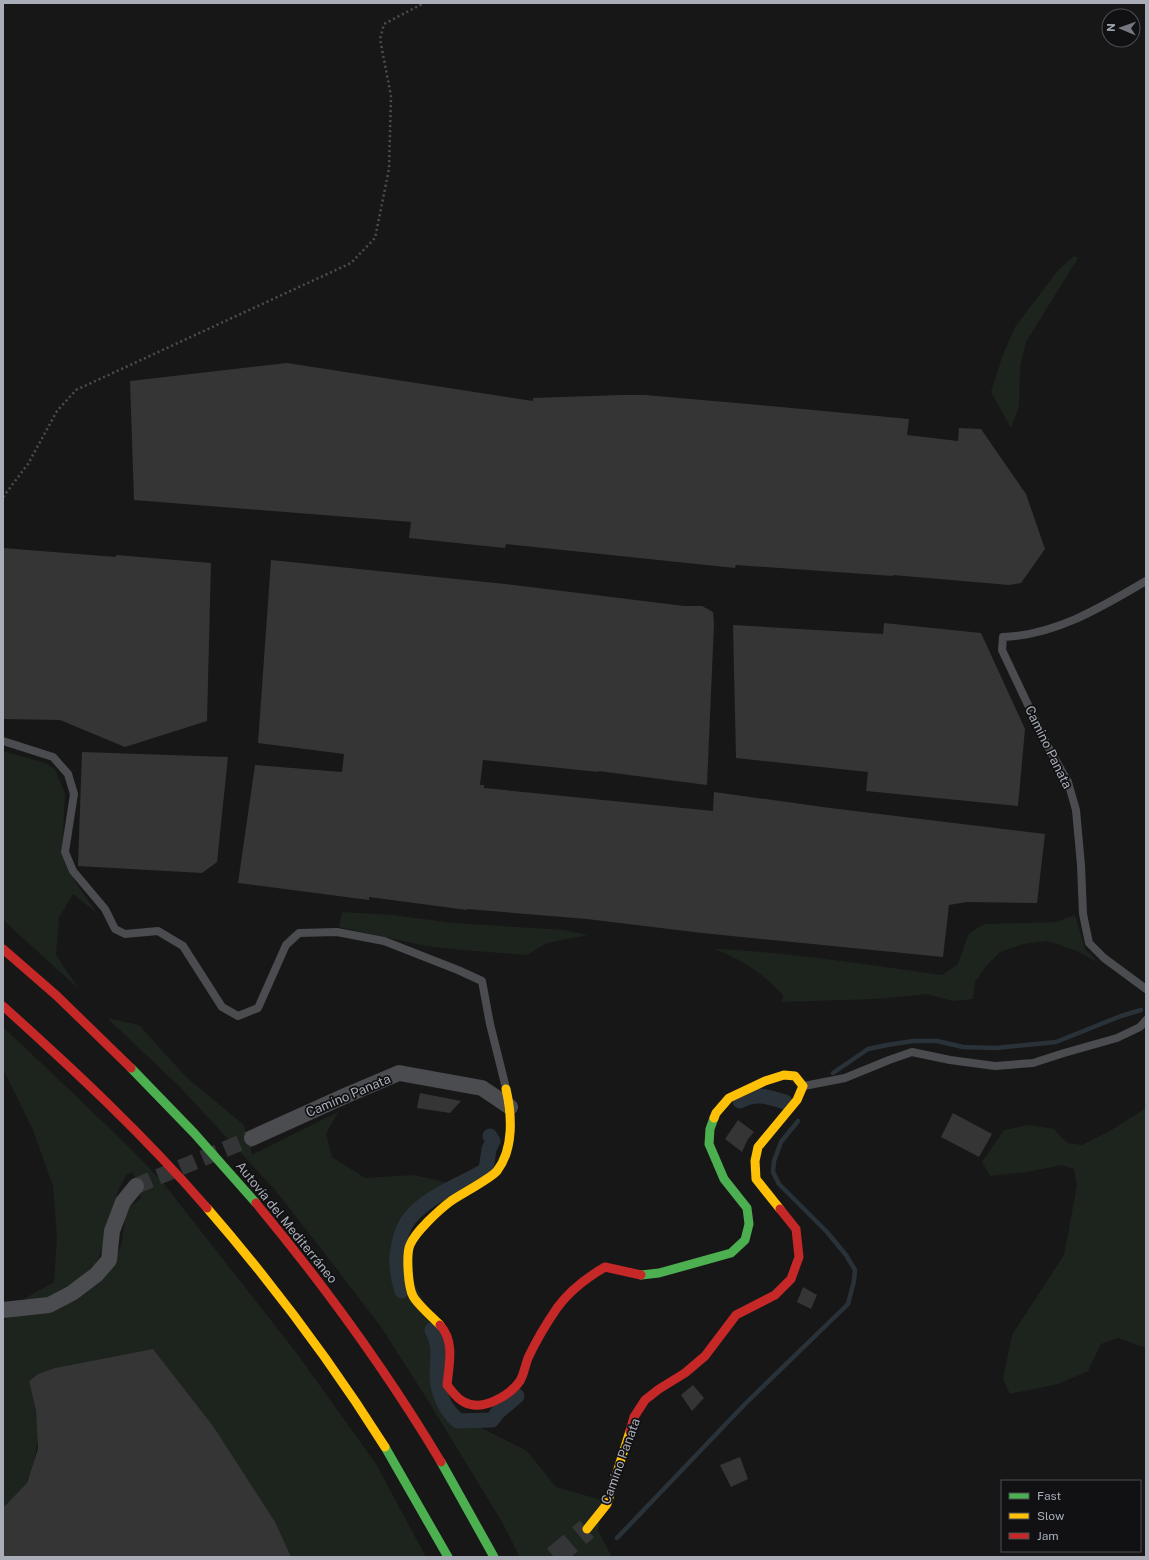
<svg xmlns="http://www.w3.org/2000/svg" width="1149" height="1560" font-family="'Public Sans',sans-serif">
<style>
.green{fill:#1d241e}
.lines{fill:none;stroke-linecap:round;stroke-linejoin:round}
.stream{stroke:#2a3239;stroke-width:4.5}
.canal{stroke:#2a3239;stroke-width:15}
.building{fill:#353536}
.street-tunnel{stroke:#343537;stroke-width:16;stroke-dasharray:16 8;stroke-linecap:butt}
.secondary-tunnel{stroke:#343537;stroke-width:22;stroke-dasharray:22 11;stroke-linecap:butt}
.path{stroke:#4d4e52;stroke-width:2.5;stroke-dasharray:2 3;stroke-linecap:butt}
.lane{stroke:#4b4c50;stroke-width:8}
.street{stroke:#4b4c50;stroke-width:16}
.fast{stroke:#4caf50;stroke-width:9}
.slow{stroke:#ffc107;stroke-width:9}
.jam{stroke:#c62828;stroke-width:9}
.labels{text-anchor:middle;stroke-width:3.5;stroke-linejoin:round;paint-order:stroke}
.street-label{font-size:13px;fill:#a8adb8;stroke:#111113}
</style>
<rect width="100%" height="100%" fill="#171717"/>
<!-- green -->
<g class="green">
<path d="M1074 256 1078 258 1026 342 1020 367 1019 406 1011 428 991 392 1002 357 1015 327 1059 269Z"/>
<path d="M3 751 45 763 55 769 65 794 62 855 76 883 97 913 73 894 59 917 56 955 79 989 3 920Z"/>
<path d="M342 912 392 915 454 923 564 930 588 935 547 943 527 955 463 950 426 946 339 927Z"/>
<path d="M1075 915 1085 949 1099 963 1077 951 1048 941 1023 944 1000 952 987 965 975 982 973 999 953 1001 927 994 875 999 782 1002 783 995C761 972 744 961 715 949 791 952 867 965 942 975L958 964 969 933 985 924 1056 922Z"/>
<path d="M107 1018 139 1025 187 1078 244 1125 252 1155 338 1112 326 1134 332 1157 365 1178 413 1175 450 1183 466 1184C448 1194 418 1208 408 1227 405 1234 402 1243 399 1251L438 1331 451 1402 467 1418 485 1430 527 1451 556 1487 602 1500 598 1531 612 1557H520L502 1522 427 1399 381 1327 336 1268 276 1191 179 1086Z"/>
<path d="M3 1027 75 1095 132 1150 164 1184 295 1351 376 1464 426 1557H291L277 1529 211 1424 153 1349 55 1368 38 1374 29 1381C38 1416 43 1447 27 1481 24 1490 13 1498 7 1505L3 1506V1321L9 1316 75 1301 100 1283 114 1262 122 1243 126 1210 141 1198 133 1172 126 1175 117 1193 114 1211 98 1260 83 1277 49 1296 37 1301 24 1299 54 1282 57 1237 53 1186 33 1130 3 1069Z"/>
<path d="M1146 1108V1348L1118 1338 1101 1344 1088 1371 1058 1384 1010 1394 1003 1379 1012 1335 1064 1255 1077 1185 1074 1169 1062 1165 1027 1172 990 1176 982 1162 1004 1130 1029 1125 1054 1129 1067 1143 1082 1145 1113 1129Z"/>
</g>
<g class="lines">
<!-- stream -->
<g class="stream">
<path d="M833 1073 868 1049 887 1045 913 1041H937L963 1047 996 1048 1056 1042 1121 1016 1141 1010"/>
<path d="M617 1538 745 1404 848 1304 854 1281 855 1270 846 1255 827 1232 779 1184 773 1172 774 1161 781 1142 798 1121"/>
</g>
<!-- canal -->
<g class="canal">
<path d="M740 1101C756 1092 769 1097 785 1102"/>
<path d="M402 1291C397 1276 395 1259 399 1243 401 1235 404 1224 410 1218 429 1195 461 1185 486 1170L489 1149 493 1141 490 1136"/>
<path d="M432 1330C440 1344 438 1357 437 1373 437 1391 444 1409 458 1421L492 1420 498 1412 517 1396"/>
</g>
</g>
<!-- building -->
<g class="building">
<path d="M287 363 533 401V398L621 395H645L759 405 909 419 907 435 958 441 959 428 981 429 1026 494 1045 549 1021 583 1009 585 893 575V576L736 565 735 568 506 544 505 548 409 538 411 522 134 500 130 381Z"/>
<path d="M3 548 116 557V555L211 563 207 721 125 747 60 720 3 719Z"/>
<path d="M271 560 514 585 684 606H702L713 612 714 624 707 785 598 771V772L483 760 480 785H484V788L713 811 714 792 830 808 1045 834 1037 903 967 902 949 905 943 957 702 933 587 919 467 909V910L369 897V900L238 883 255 765 342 772 344 754 258 743Z"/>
<path d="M884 623 981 633 1025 729 1018 806 866 791 868 772 736 758 733 625 883 634Z"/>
<path d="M82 752 228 757 217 862 202 873 78 866Z"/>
<path d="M420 1093 461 1101 450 1113 417 1108Z"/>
<path d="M953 1113 992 1134 979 1157 941 1137Z"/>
<path d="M738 1120 754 1132 748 1139 742 1152 725 1139Z"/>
<path d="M803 1287 817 1295 811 1309 797 1302Z"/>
<path d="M153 1349 213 1426 275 1522 291 1557H3V1506L6 1505 27 1483 38 1449 36 1411 29 1381 38 1374 55 1368Z"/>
<path d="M693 1385 704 1398 692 1411 681 1395Z"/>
<path d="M740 1457 748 1479 731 1487 720 1465Z"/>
</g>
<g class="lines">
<!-- street-tunnel -->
<path class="street-tunnel" d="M136 1186 252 1138"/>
<!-- secondary-tunnel -->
<path class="secondary-tunnel" d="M554 1557 587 1529"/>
<!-- path -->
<path class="path" d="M3 497 28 464 57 411 76 390 351 263 375 238 389 169 391 96 380 39 384 24 424 3"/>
<!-- lane -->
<g class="lane">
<path d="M1146 581C1102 607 1056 635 1003 637L1002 650 1047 745 1068 782 1076 810 1081 865 1083 914 1089 943 1104 958 1146 989"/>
<path d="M3 741 53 757 68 774 74 794 65 852 73 871 105 909 115 929 125 934 158 931 183 946 222 1007 238 1016 258 1008 286 945 299 933 337 932 384 941 458 970 482 981 490 1024 506 1088"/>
<path d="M804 1086 845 1078 889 1060 912 1052 950 1060 995 1066 1033 1063 1064 1053 1117 1038 1140 1027 1146 1020"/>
</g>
<!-- street -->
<g class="street">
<path d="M252 1138 347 1095 399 1073 482 1088 510 1107"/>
<path d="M3 1310 49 1305 72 1293 96 1275 109 1260 112 1231 123 1202 136 1186"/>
</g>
<!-- fast -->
<g class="fast">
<path d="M131 1068 194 1133 256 1203"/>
<path d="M641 1275 659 1273 731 1253 745 1240 749 1224 747 1208 724 1179 709 1144 710 1129 714 1118"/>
<path d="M385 1447 448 1557"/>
<path d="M441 1462 494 1557"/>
</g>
<!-- slow -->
<g class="slow">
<path d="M714 1118 716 1113 729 1098 765 1081 784 1075 795 1076 803 1086 797 1100 758 1147 755 1161 756 1179 780 1209"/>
<path d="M207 1208C272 1283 332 1363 385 1447"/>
<path d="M440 1325C433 1318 416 1303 413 1296 408 1287 406 1254 410 1245 415 1232 439 1210 451 1201 461 1194 490 1179 497 1171 514 1149 512 1115 506 1089"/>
<path d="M587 1529 607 1504 630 1431"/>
</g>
<!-- jam -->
<g class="jam">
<path d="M3 949 57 996 131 1068"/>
<path d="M3 1006C74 1070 144 1135 207 1208"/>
<path d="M256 1203C324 1285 386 1370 441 1462"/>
<path d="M440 1325C455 1341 449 1365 447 1385 452 1391 457 1399 464 1402 482 1412 509 1396 520 1381 524 1374 525 1366 528 1358 536 1341 546 1324 557 1308 570 1290 586 1278 605 1267L641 1275"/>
<path d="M630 1431 634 1417 645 1400 659 1389 685 1373 705 1356 736 1315 775 1295 791 1279 799 1257 796 1229 780 1209"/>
</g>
</g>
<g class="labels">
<!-- street labels -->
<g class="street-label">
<text transform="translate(1049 747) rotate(64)" y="5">Camino Panata</text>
<text transform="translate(348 1095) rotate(-23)" y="5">Camino Panata</text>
<text transform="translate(287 1222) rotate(51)" y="5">Autovía del Mediterráneo</text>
<text transform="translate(620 1461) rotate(-70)" y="5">Camino Panata</text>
</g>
</g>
<!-- border -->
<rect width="1149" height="1560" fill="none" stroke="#a8adb8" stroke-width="8"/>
<!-- legend -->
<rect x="1001" y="1480" width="140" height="72" fill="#111113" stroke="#4d4f55"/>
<rect x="1009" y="1493" width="20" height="6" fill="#4caf50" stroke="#4d4f55"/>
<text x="1037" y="1500" font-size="12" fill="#a8adb8">Fast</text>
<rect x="1009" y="1513" width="20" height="6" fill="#ffc107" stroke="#4d4f55"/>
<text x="1037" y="1520" font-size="12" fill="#a8adb8">Slow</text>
<rect x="1009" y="1533" width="20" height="6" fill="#c62828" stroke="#4d4f55"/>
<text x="1037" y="1540" font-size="12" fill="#a8adb8">Jam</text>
<!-- north arrow -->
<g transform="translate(1121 28) rotate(272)"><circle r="19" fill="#111113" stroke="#4d4f55"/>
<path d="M0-3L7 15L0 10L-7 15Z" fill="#757880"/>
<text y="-6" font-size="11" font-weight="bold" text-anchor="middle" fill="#a8adb8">N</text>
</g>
</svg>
